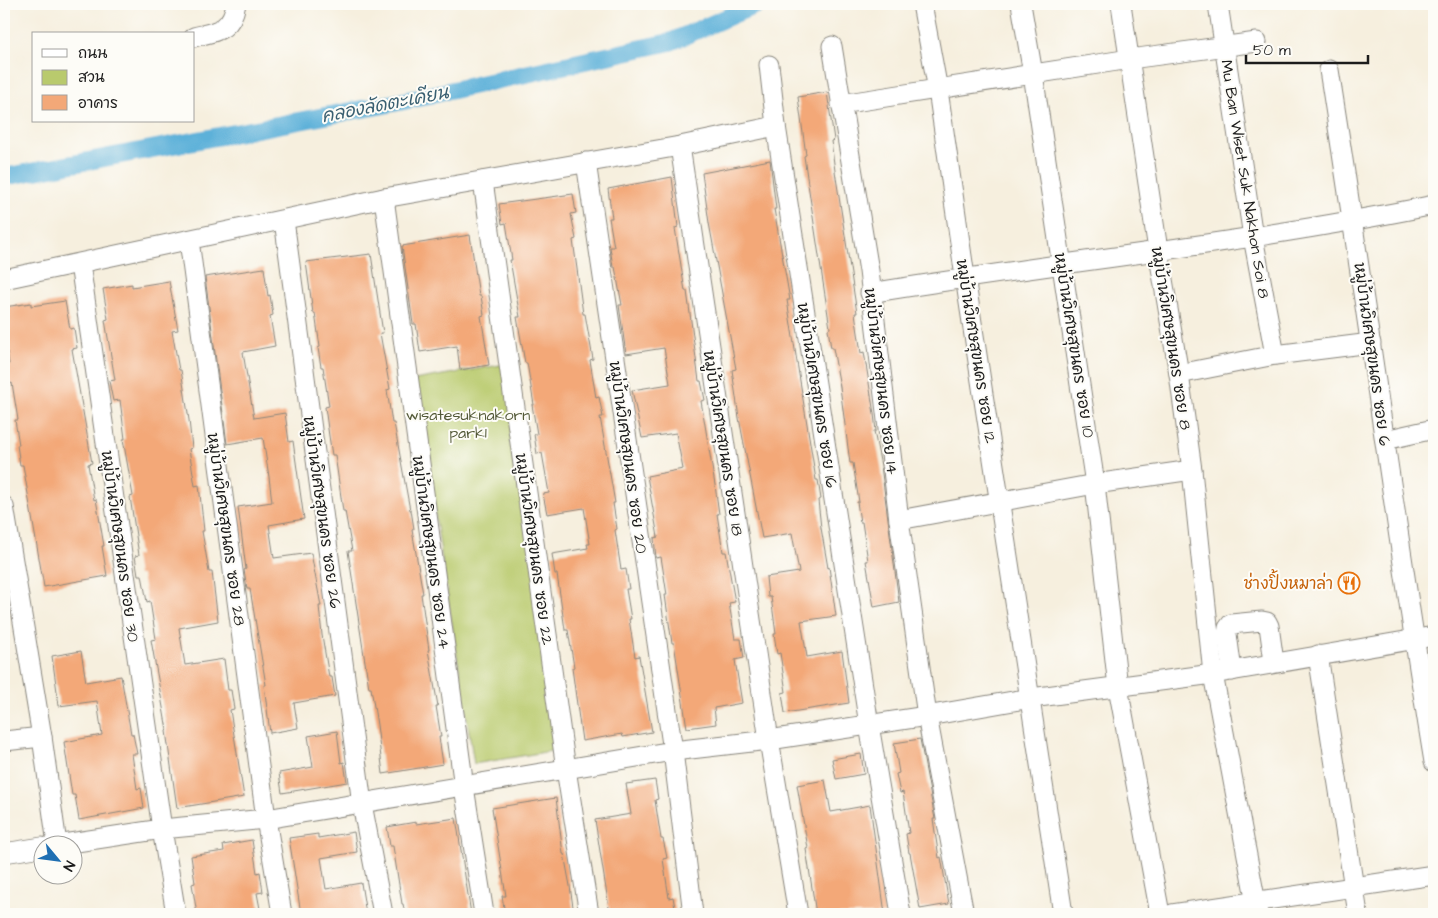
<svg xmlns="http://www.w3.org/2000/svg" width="1438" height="918" font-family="'Architects Daughter','Playpen Sans Thai',sans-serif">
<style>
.green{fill:#b9ca6d;stroke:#6a7344}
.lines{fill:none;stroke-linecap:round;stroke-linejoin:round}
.canal{stroke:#5db1d9;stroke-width:18}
.building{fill:#f3a878}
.minor-casing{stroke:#89867d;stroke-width:21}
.minor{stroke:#fff;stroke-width:19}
.labels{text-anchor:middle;stroke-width:4;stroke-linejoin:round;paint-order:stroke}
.street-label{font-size:16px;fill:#1c1c1c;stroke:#fdfcf7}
.park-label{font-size:16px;fill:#535938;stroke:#fdfcf7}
.food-label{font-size:16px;fill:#c56008;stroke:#fdfcf7;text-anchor:end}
.water-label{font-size:18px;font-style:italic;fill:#395f71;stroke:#fdfcf7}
</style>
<rect width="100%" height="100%" fill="#fdfcf7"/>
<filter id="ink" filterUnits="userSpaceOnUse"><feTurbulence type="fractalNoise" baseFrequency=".02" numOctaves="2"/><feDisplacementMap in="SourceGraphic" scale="10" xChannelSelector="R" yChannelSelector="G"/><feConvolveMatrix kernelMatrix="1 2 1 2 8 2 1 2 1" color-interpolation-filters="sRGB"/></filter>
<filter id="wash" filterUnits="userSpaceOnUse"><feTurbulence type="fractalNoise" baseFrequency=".0096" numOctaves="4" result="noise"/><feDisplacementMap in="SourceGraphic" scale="20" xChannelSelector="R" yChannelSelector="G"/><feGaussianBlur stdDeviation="1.12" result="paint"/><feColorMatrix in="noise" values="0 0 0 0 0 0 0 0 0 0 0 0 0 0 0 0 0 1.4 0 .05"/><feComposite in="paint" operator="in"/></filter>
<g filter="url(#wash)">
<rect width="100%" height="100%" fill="#f6efde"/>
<!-- green -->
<path class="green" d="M506 364 563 749 474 764 414 380Z"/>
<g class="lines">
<!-- canal -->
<path class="canal" d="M4 177 399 102 670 42 758 4"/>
</g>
<g id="blocks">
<!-- building -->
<g class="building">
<path d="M827 92 834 140 831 141 835 171 857 313H855L861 353 864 352 874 414 876 431H874L881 466 899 602 874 607 866 561H868L862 522H860L857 502H859L853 463H850L840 387 833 348H831L828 329 830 328 808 184 804 156 806 155 798 97Z"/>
<path d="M770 160 776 209H774L790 300H787L816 480H818L821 499 818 500 821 528 828 568 829 567 836 616 801 621 807 657 842 651 849 703 785 713 782 693 786 692 780 653 777 654 774 634H776L771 597H768L766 577 799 572 792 533 762 538 739 418 732 370 736 369 709 223 702 173Z"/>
<path d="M672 177 678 227 675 228 685 291H687L699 381H701L705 400 701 401 715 485 719 514H717L723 552H726L735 602 729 603 735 639H741L744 658 735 660 742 703 714 708 716 724 687 728 674 643H672L669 623 665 595H667L661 557 656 558 654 538 658 537 647 476 683 469 676 433 642 438 632 390 670 384 664 348 626 354 619 305H622L615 267H613L610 247H614L609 218H612L608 189Z"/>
<path d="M573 194 576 213 571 214 576 239 573 240 577 269 583 314H585L593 359 590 360 596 398 599 397 603 417H600L615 503H613L617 529 615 530 621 570 626 569 629 589H626L631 619H629L635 657 639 656 652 732 623 737 622 734 582 741 572 668 574 667 568 630H565L557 574H555L552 554 588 548 587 544H590L584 508 547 514 543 494 549 493 542 453 537 454 534 434H537L532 405H534L527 363H525L517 317H520L510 260H512L506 223 502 224 499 204Z"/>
<path d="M470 235 479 296H481L484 315 481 316 489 365 460 370 457 346 420 352 416 324H413L402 246Z"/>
<path d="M371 254 383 333H380L390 389 387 390 392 423H394L410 510H411L414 529 412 530 423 594H421L429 650H428L438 706H436L441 737H439L443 764 383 774 377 725 371 688H369L348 551H352L345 511H343L335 455H332L329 436 325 407 329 406 323 367H321L318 348 320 347 315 313H313L306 262Z"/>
<path d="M264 268 268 296 270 295 273 315 270 316 275 346 243 352 249 389 254 418 285 413 289 442 293 441 304 519 269 525 274 558 311 553 321 606H319L322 635 329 677H332L335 696 294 703 298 728 270 733 264 685H266L250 589H247L244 570 246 569 238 507 272 502 269 477 263 438 227 444 205 277Z"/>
<path d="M169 281 178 330 172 331 179 370H181L189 420 192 448 189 449 195 486 199 485 204 531H202L209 572H212L218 621 179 628 185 665 224 659 228 690H231L234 709 230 710 244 797 177 808 166 731 167 730 151 640 156 639 150 601 147 602 142 575H138L135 556 139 555 130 497 133 496 123 439H125L120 400 113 401 109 381 115 380 105 320 108 319 103 289 132 284V287Z"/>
<path d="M65 301 70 329 74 328 77 348 72 349 92 463 88 464 94 500 96 499 104 546H102L107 576 44 587 23 465H20L17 445H19L15 420H18L12 383 9 384 6 364H9L5 337H7L4 307 31 303V306Z"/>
<path d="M81 651 86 682 121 676 131 734H133L137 754H132L137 789 141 788 144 808 79 820 75 795H72L64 742 102 735 97 701 59 706 52 656Z"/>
<path d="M337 731 341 763 344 762 347 782 282 793 279 773 313 767 308 736Z"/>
<path d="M920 739 935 819H933L939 858 941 857 949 904 920 909 910 853H909L906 834 909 833 903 792 900 793 896 774 899 773 894 743Z"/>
<path d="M861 754 864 774 836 779 832 759Z"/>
<path d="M655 780 658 799 655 800 661 839H663L667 858 663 859 669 898 673 897 676 914H610L595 820 631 814 626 784Z"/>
<path d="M825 780 831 812 870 805 885 914H816L806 849 808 848 797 785Z"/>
<path d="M556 798 563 854H564L570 886 574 914H505L502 896H506L492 808Z"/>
<path d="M456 818 471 914H405L403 904H402L393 846H390L387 827 416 822V824Z"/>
<path d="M354 832 357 852 321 858 326 889 361 883 366 914H301L289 838 318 834V838Z"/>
<path d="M252 840 257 873 260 872 263 892 257 893 261 914H197L192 884 195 883 191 856 224 851 223 845Z"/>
</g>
</g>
</g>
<g filter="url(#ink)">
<use href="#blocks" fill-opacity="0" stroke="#89867d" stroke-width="1"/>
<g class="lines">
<!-- minor casing -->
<g class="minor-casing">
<g id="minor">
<path d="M922 4 938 90 965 277 1063 914"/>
<path d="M1021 4 1033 74 1095 484 1118 687 1160 914"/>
<path d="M1121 4 1158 250 1179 374 1192 470 1213 674 1258 914"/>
<path d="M1218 4 1253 237 1275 355"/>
<path d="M194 37C217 31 231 31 236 4"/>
<path d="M832 46 869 271 899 520 927 716 964 914"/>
<path d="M769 65 776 126 869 725 901 914"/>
<path d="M1329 70C1366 301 1396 532 1434 762"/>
<path d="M841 104 1130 59 1257 42"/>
<path d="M680 146 769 740 798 914"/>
<path d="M586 162 673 751 693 914"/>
<path d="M483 181 566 769 589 914"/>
<path d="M384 198 464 787 484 914"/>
<path d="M284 220 362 804 383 914"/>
<path d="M189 240 266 819 282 914"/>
<path d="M80 264 162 829 176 914"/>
<path d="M4 279 384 198 680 146 776 126"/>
<path d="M870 293C1058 262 1248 243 1434 205"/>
<path d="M1179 374 1275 355 1371 343"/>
<path d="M1385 440 1434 429"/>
<path d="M4 506 42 737 57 844"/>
<path d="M899 520 1095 484 1192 470"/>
<path d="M1318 655 1358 914"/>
<path d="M1232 671 1227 634 1228 628 1231 624 1262 621 1267 622 1269 626 1274 662"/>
<path d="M4 741 42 737"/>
<path d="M50 846 162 829 266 819 673 751 769 740 927 716 1031 698 1213 674 1434 636"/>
<path d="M4 853 42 847"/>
<path d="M1172 914 1434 875"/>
</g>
</g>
<!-- minor -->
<use href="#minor" class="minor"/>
</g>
</g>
<!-- icons -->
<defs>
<g id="restaurant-ring" transform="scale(1.125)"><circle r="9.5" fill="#fdfcf7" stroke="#e8710a" stroke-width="1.5"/><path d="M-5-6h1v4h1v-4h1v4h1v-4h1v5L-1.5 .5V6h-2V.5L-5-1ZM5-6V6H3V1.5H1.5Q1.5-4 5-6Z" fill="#e8710a"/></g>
</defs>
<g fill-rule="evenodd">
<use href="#restaurant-ring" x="1349" y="583"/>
</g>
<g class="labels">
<!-- street labels -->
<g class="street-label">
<text transform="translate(1246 179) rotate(81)" y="6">Mu Ban Wiset Suk Nakhon Soi 8</text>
<text transform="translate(1172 338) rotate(81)" y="6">หมู่บ้านวิเศษสุขนคร ซอย 8</text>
<text transform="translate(1075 345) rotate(81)" y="6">หมู่บ้านวิเศษสุขนคร ซอย 10</text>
<text transform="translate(977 351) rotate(81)" y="6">หมู่บ้านวิเศษสุขนคร ซอย 12</text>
<text transform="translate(1373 354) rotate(82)" y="6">หมู่บ้านวิเศษสุขนคร ซอย 6</text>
<text transform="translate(882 381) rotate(83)" y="6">หมู่บ้านวิเศษสุขนคร ซอย 14</text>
<text transform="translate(818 395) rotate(81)" y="6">หมู่บ้านวิเศษสุขนคร ซอย 16</text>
<text transform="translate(724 443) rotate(81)" y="6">หมู่บ้านวิเศษสุขนคร ซอย 18</text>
<text transform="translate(629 457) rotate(82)" y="6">หมู่บ้านวิเศษสุขนคร ซอย 20</text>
<text transform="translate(323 512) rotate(82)" y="6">หมู่บ้านวิเศษสุขนคร ซอย 26</text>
<text transform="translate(227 529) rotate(82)" y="6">หมู่บ้านวิเศษสุขนคร ซอย 28</text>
<text transform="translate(121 546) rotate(82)" y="6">หมู่บ้านวิเศษสุขนคร ซอย 30</text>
<text transform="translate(535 549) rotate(82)" y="6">หมู่บ้านวิเศษสุขนคร ซอย 22</text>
<text transform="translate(432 552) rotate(82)" y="6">หมู่บ้านวิเศษสุขนคร ซอย 24</text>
</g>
<!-- park labels -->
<g class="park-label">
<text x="468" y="420">wisatesuknakorn<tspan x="468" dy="18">park1</tspan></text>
</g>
<!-- food labels -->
<g class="food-label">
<text x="1333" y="589">ช่างปิ้งหมาล่า</text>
</g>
<!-- water labels -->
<g class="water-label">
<text transform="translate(385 104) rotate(-11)" y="6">คลองลัดตะเคียน</text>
</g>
</g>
<!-- margin -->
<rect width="1438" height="918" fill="none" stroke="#fdfcf7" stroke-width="20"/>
<!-- legend -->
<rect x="32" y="32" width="162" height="90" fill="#fdfcf7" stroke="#a3a29f"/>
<rect x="42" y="49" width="25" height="8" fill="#ffffff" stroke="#a3a29f"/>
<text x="78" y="58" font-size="15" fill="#1c1c1c">ถนน</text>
<rect x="42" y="70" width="25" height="15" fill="#b9ca6d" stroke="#a3a29f"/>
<text x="78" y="82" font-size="15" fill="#1c1c1c">สวน</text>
<rect x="42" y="95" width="25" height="15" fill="#f3a878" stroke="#a3a29f"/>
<text x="78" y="108" font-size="15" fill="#1c1c1c">อาคาร</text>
<!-- north arrow -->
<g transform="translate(58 860) rotate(119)"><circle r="24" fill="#fdfcf7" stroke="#a3a29f"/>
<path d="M0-4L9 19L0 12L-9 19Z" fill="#1f6fb2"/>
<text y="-8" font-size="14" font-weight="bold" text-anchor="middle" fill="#1c1c1c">N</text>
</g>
<!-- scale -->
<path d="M1246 55v8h122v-8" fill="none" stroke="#1c1c1c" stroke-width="2.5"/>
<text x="1253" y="55" font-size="15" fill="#1c1c1c" stroke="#fdfcf7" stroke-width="4" paint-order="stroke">50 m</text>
</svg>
